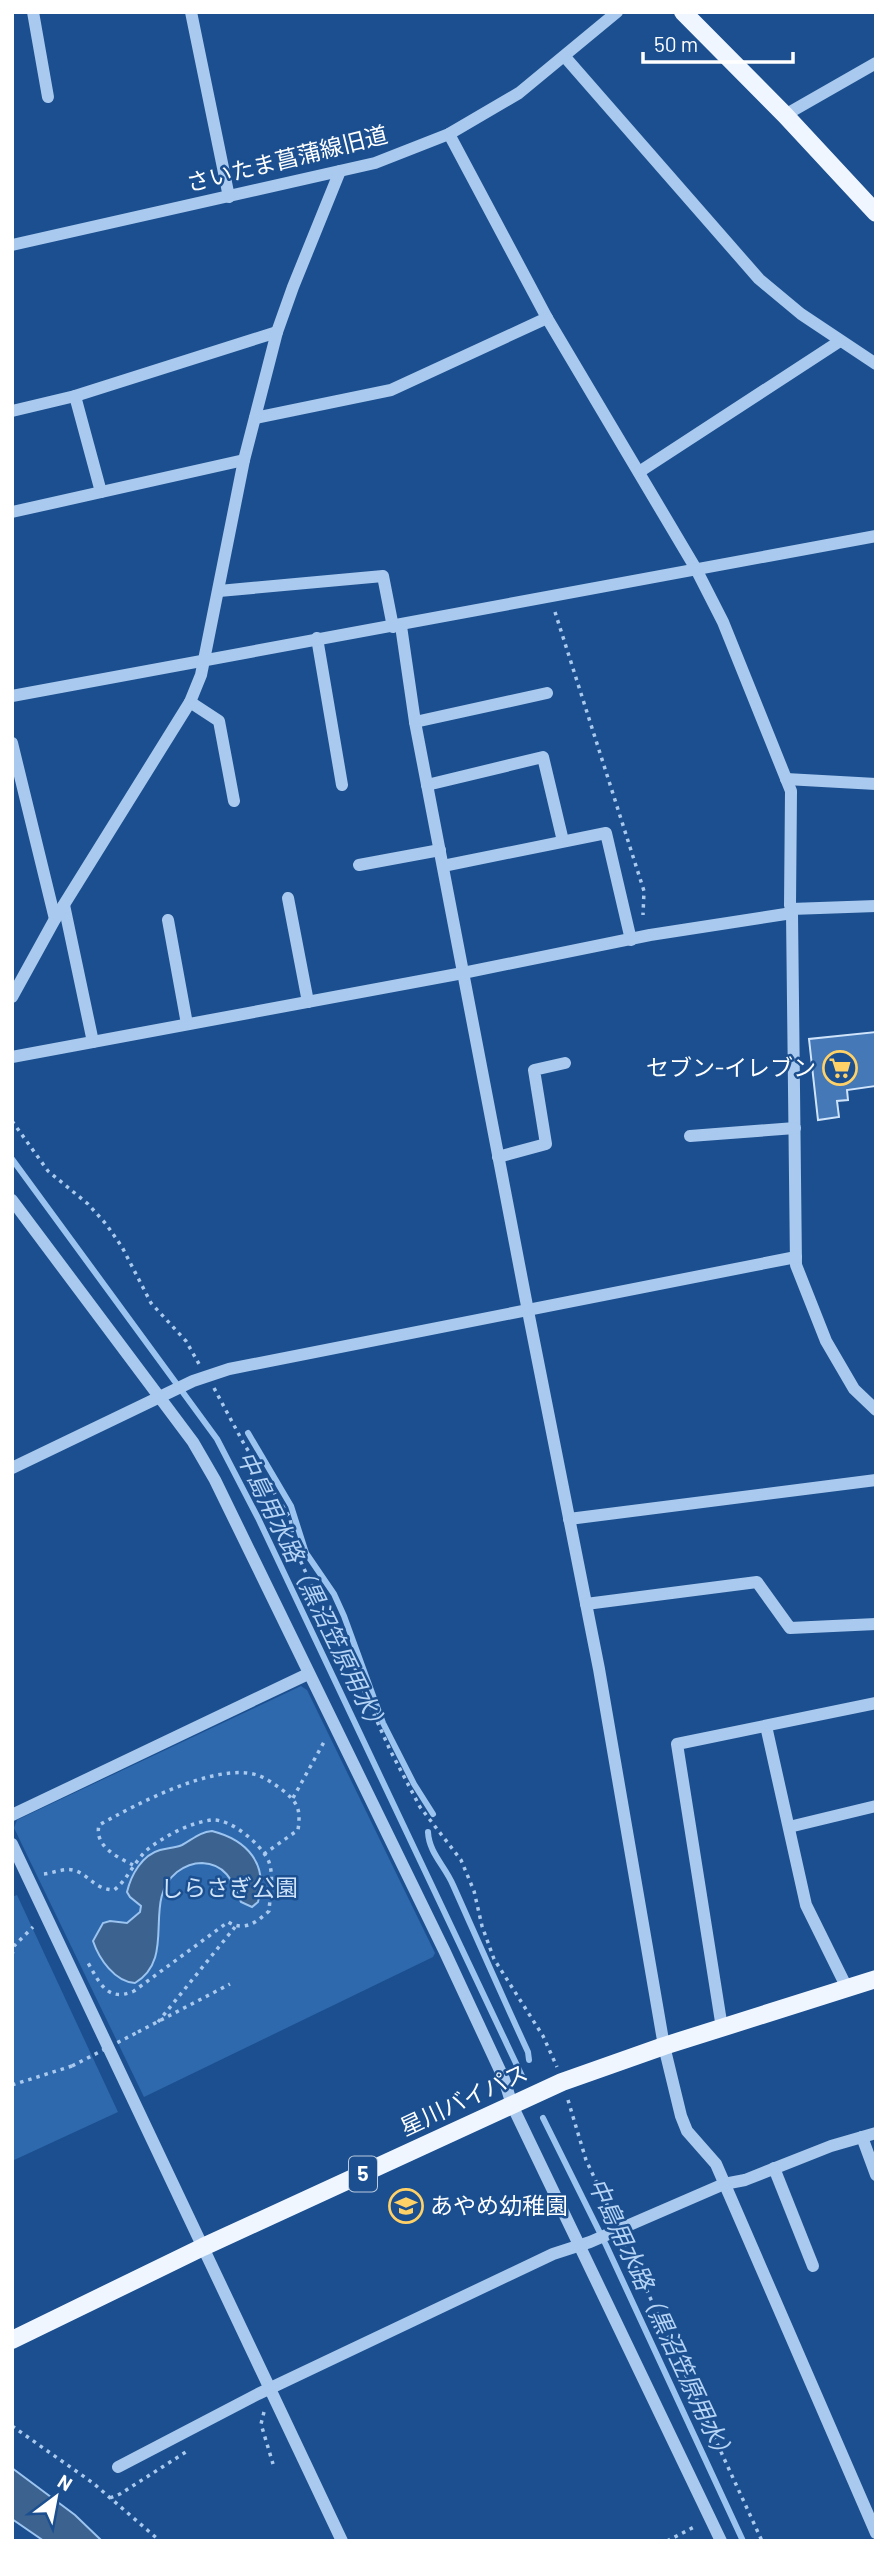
<svg xmlns="http://www.w3.org/2000/svg" width="888" height="2553" font-family="Barlow,'Noto Sans JP',sans-serif">
<style>
.green{fill:#2e69ad}
.water{fill:#3c6290;stroke:#9cc4f0;stroke-width:2}
.lines{fill:none;stroke-linecap:round;stroke-linejoin:round}
.stream{stroke:#9cc4f0;stroke-width:6}
.building{fill:#4478b7;stroke:#cfe3fa;stroke-width:2}
.path{stroke:#a9c9ee;stroke-width:3.5;stroke-dasharray:3.5 5;stroke-linecap:butt}
.minor{stroke:#a9c9ee;stroke-width:12}
.major{stroke:#f0f6ff;stroke-width:18}
.path-bridge{stroke:#a9c9ee;stroke-width:3.5;stroke-dasharray:3.5 5;stroke-linecap:butt}
.labels{text-anchor:middle;stroke-width:5;stroke-linejoin:round;paint-order:stroke}
.shield{fill:#1b4f8f;stroke:#bbcadd;stroke-width:2}
.shield-label{font-size:21px;font-weight:bold;fill:#fff}
.street-label{font-size:23px;fill:#fff;stroke:#1b4f8f}
.poi-label{font-size:23px;fill:#fff;stroke:#1b4f8f;text-anchor:end}
.park-label{font-size:23px;fill:#cfe3fa;stroke:#1b4f8f}
.water-label{font-size:24px;font-style:italic;fill:#b5d3f5;stroke:#1b4f8f}
</style>
<rect width="100%" height="100%" fill="#1b4f8f"/>
<!-- green -->
<g class="green">
<path d="M301 1686 307 1690 435 1953 433 1957 144 2097 14 1828 17 1820Z"/>
<path d="M17 1895 118 2112 12 2161V1897Z"/>
</g>
<!-- water -->
<g class="water">
<path d="M212 1831C247 1840 269 1864 258 1902L252 1907 241 1902C233 1883 227 1864 202 1863 193 1863 185 1866 177 1872 141 1901 178 1957 135 1983 115 1982 99 1959 93 1941L103 1923 110 1921 127 1923 140 1912 141 1906 130 1897 127 1892C131 1875 142 1855 160 1850 168 1848 175 1848 182 1845 193 1839 200 1832 212 1831Z"/>
<path d="M12 2468 75 2515 102 2541H44L12 2519Z"/>
</g>
<g class="lines">
<!-- stream -->
<g class="stream">
<path d="M12 1159 217 1439 258 1518 522 2076"/>
<path d="M248 1433 291 1506 306 1553 334 1594 344 1616 383 1723 414 1784 433 1814"/>
<path d="M428 1832C429 1853 445 1866 453 1885 478 1941 502 1996 528 2052L529 2060"/>
<path d="M543 2118 606 2245 743 2541"/>
</g>
</g>
<!-- building -->
<path class="building" d="M876 1032V1086L847 1090 848 1100 837 1101 839 1117 818 1120 809 1039Z"/>
<g class="lines">
<!-- path -->
<g class="path">
<path d="M555 612 644 891 643 915"/>
<path d="M12 1121 48 1171 88 1204 106 1224 122 1247 151 1303 186 1341 199 1364"/>
<path d="M214 1388 244 1444 290 1518 295 1549 318 1599 344 1640 367 1699 390 1750 420 1807 461 1860 474 1891 482 1926 494 1959 543 2036 557 2067"/>
<path d="M293 1798 324 1742"/>
<path d="M133 1865C117 1857 94 1846 99 1825 135 1805 215 1762 257 1775 266 1778 274 1784 281 1789 298 1802 301 1809 298 1830L264 1854"/>
<path d="M44 1874C53 1873 64 1868 73 1870 89 1874 93 1889 114 1890 128 1880 135 1858 152 1846 169 1834 190 1823 211 1820 231 1818 262 1845 269 1862 274 1876 270 1896 269 1911 257 1922 244 1932 228 1922L134 1991C107 2003 99 1982 87 1961"/>
<path d="M12 1955 14 1946 33 1927"/>
<path d="M158 2022 235 1927"/>
<path d="M138 2032 230 1984"/>
<path d="M12 2085 72 2066"/>
<path d="M568 2100 586 2160 613 2217"/>
<path d="M625 2243 762 2541"/>
<path d="M264 2412 261 2424 273 2464"/>
<path d="M12 2426 93 2483 160 2541"/>
<path d="M110 2498 120 2494 189 2450"/>
<path d="M667 2541 696 2526"/>
</g>
<!-- minor -->
<g class="minor">
<path d="M33 12 48 97"/>
<path d="M191 12 229 197"/>
<path d="M565 57 759 279 801 314 876 364"/>
<path d="M785 115 876 63"/>
<path d="M449 134 547 318 696 569 723 622 791 791 790 905 792 913 796 1265 826 1341 854 1389 876 1410"/>
<path d="M12 245 375 163 449 134 519 93 617 12"/>
<path d="M75 396 101 492"/>
<path d="M12 411 75 396 277 332"/>
<path d="M255 418 391 390 547 318"/>
<path d="M639 472 840 341"/>
<path d="M12 512 244 460"/>
<path d="M219 591 383 576 393 627"/>
<path d="M401 626 415 722 528 1311 599 1669 664 2046 681 2116 687 2131 716 2164 876 2533"/>
<path d="M317 638 342 785"/>
<path d="M12 696 876 536"/>
<path d="M190 702 219 721 234 801"/>
<path d="M415 722 547 693"/>
<path d="M12 743 55 919"/>
<path d="M786 779 876 784"/>
<path d="M427 785 543 757 563 841"/>
<path d="M359 865 440 850"/>
<path d="M443 866 606 833 631 940"/>
<path d="M288 898 308 1002"/>
<path d="M64 905 93 1042"/>
<path d="M791 909 876 906"/>
<path d="M168 920 187 1024"/>
<path d="M12 997 55 919 190 702 201 675 244 460 277 332 293 287 340 171"/>
<path d="M12 1057 463 973 650 935 792 913"/>
<path d="M690 1136 795 1128"/>
<path d="M498 1157 546 1144 534 1070 565 1063"/>
<path d="M12 1200 193 1442 215 1480 444 1950 504 2079 512 2105 721 2541"/>
<path d="M12 1468 193 1381 229 1369 796 1257"/>
<path d="M569 1519 876 1480"/>
<path d="M586 1604 757 1582 790 1628 876 1624"/>
<path d="M766 1726 806 1905 847 1988"/>
<path d="M12 1815 308 1674"/>
<path d="M789 1827 876 1806"/>
<path d="M12 1844 342 2541"/>
<path d="M722 2028 677 1744 876 1703"/>
<path d="M862 2137 876 2175"/>
<path d="M774 2168 813 2266"/>
<path d="M118 2467 258 2394 553 2254 590 2242 724 2184 745 2180 831 2146 876 2133"/>
</g>
<!-- major -->
<g class="major">
<path d="M683 12 785 115 876 213"/>
<path d="M12 2340 203 2247 562 2082 664 2046 876 1979"/>
</g>
<!-- path-bridge -->
<path class="path-bridge" d="M72 2066 138 2032"/>
</g>
<!-- icons -->
<defs>
<g id="supermarket-ring" transform="scale(1.75)"><circle r="9.5" fill="#1b4f8f" stroke="#ffd166" stroke-width="1.5"/><path d="M-6-5.5h2.5l.6 2H6L4.5 2H-2.5L-4.4-4H-6ZM-1.5 3.2a1.3 1.3 0 1 0 .1 0ZM3 3.2a1.3 1.3 0 1 0 .1 0Z" fill="#ffd166"/></g>
<g id="school-ring" transform="scale(1.75)"><circle r="9.5" fill="#1b4f8f" stroke="#ffd166" stroke-width="1.5"/><path d="M0-5L7-2L0 1L-7-2ZM-4 1L0 2.5L4 1V4Q0 6-4 4Z" fill="#ffd166"/></g>
</defs>
<g fill-rule="evenodd">
<use href="#supermarket-ring" x="840" y="1068"/>
<use href="#school-ring" x="406" y="2206"/>
</g>
<g class="labels">
<!-- shield labels -->
<rect class="shield" x="349" y="2156.5" width="28" height="35" rx="5"/>
<g class="shield-label">
<text x="363" y="2181">5</text>
</g>
<!-- street labels -->
<g class="street-label">
<text transform="translate(287 159) rotate(-14)" y="8">さいたま菖蒲線旧道</text>
<text transform="translate(464 2100) rotate(-25)" y="8">星川バイパス</text>
</g>
<!-- poi labels -->
<g class="poi-label">
<text x="816" y="1076">セブン-イレブン</text>
<text x="430" y="2214" text-anchor="start">あやめ幼稚園</text>
</g>
<!-- park labels -->
<g class="park-label">
<text x="229" y="1896">しらさぎ公園</text>
</g>
<!-- water labels -->
<g class="water-label">
<text transform="translate(312 1593) rotate(64)" y="8">中島用水路（黒沼笠原用水）</text>
<text transform="translate(661 2321) rotate(65)" y="8">中島用水路（黒沼笠原用水）</text>
</g>
</g>
<!-- border -->
<rect width="888" height="2553" fill="none" stroke="#ffffff" stroke-width="28"/>
<!-- north arrow -->
<g transform="translate(56 2497) rotate(32)" stroke="#1b4f8f" stroke-width="5" paint-order="stroke">
<path d="M0-5L12 26L0 18L-12 26Z" fill="#ffffff"/>
<text y="-10" font-size="19" font-weight="bold" text-anchor="middle" fill="#ffffff">N</text>
</g>
<!-- scale -->
<path d="M643 52v10h150v-10" fill="none" stroke="#ffffff" stroke-width="3.5"/>
<text x="654" y="52" font-size="21" fill="#ffffff" stroke="#1b4f8f" stroke-width="5" paint-order="stroke">50 m</text>
</svg>
